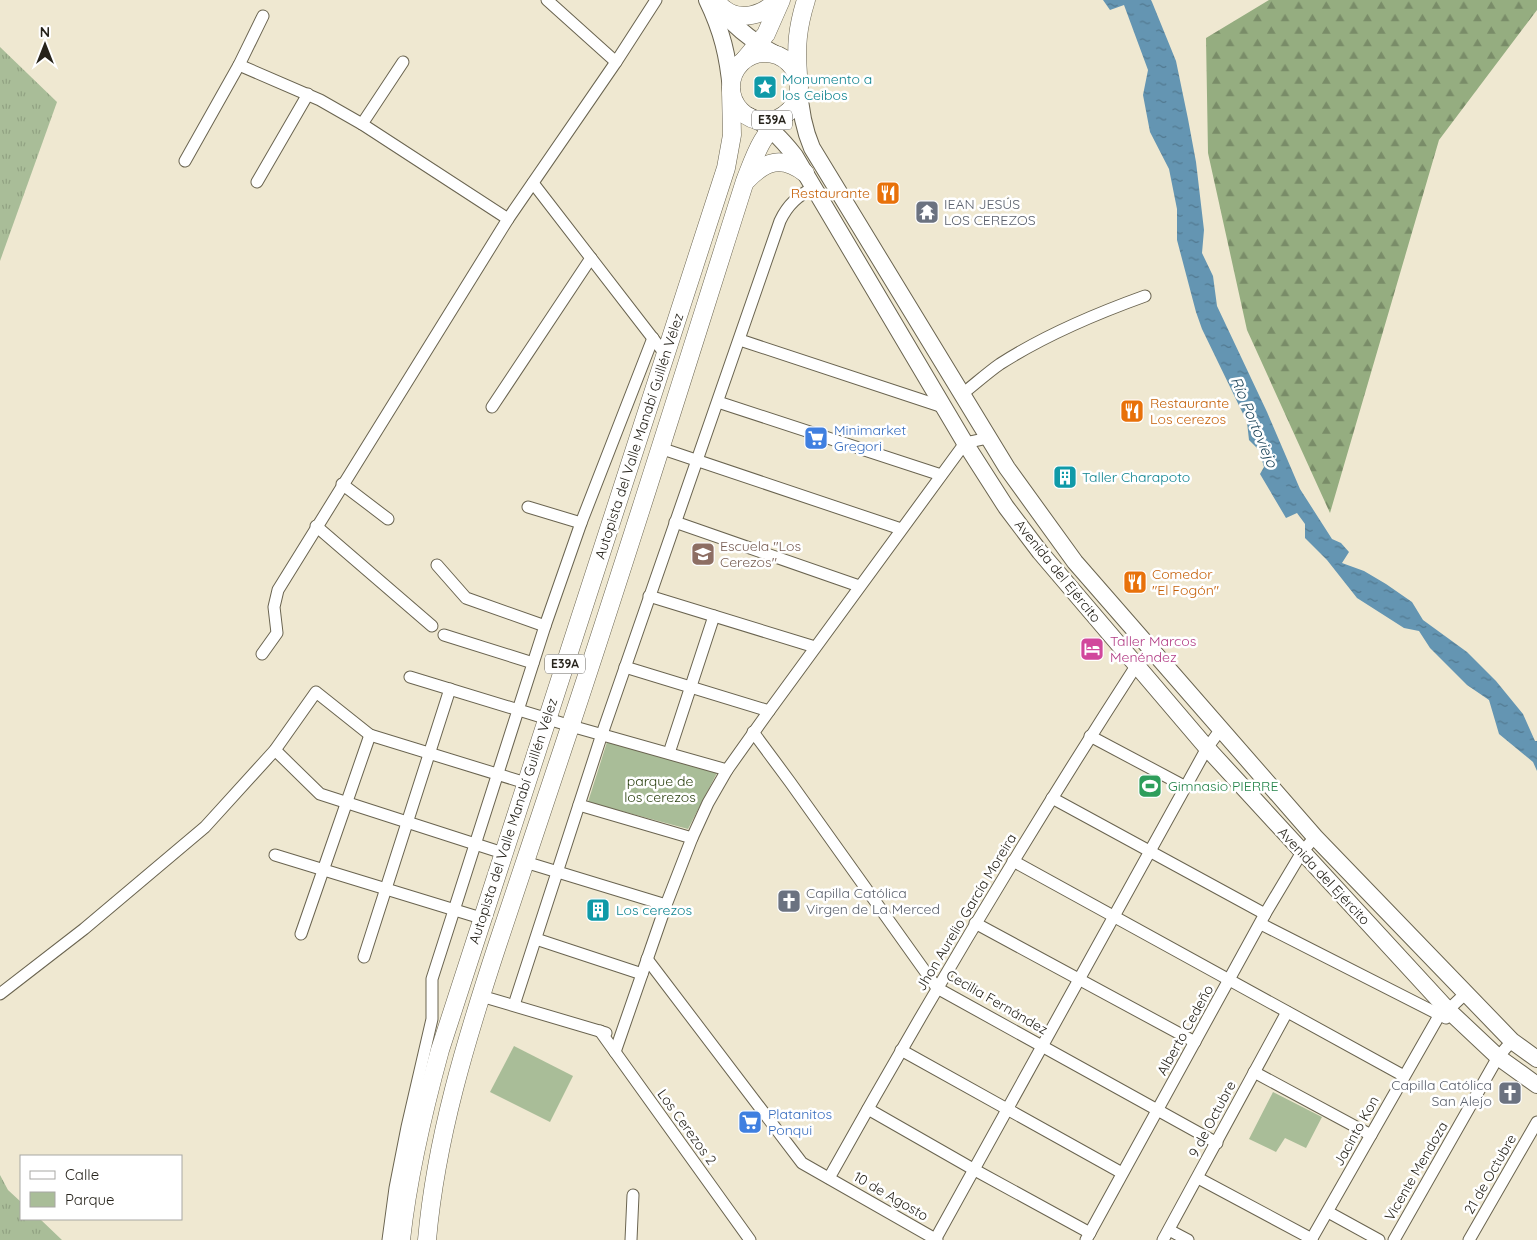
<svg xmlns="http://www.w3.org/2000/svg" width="1537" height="1240" font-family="Quicksand,sans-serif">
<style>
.grass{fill:url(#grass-tufts)}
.forest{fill:url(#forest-firs)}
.park{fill:#a9bd98}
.water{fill:url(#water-ripples)}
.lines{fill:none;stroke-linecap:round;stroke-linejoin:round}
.minor-casing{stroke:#6a6450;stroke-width:13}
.secondary-casing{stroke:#6a6450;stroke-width:18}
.primary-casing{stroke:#6a6450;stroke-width:19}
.minor{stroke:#fff;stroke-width:11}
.secondary{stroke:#fff;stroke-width:16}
.primary{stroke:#fff;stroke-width:18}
.labels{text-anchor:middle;stroke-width:5;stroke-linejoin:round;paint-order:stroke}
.shield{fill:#fff;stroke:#67655f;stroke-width:1}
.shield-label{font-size:12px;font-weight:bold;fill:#26231b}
.culture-label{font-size:14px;fill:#0d838f;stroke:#fff;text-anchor:start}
.food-label{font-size:14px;fill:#c56008;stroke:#fff;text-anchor:start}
.worship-label{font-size:14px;fill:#5b616d;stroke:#fff;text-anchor:start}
.shop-label{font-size:14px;fill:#366cbe;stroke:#fff;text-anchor:start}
.street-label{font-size:14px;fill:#26231b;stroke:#fff}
.education-label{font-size:14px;fill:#785e54;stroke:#fff;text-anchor:start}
.hotel-label{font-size:14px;fill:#b23c85;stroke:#fff;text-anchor:start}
.park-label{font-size:14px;fill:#283e0d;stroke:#fff}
.leisure-label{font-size:14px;fill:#27864d;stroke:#fff;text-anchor:start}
.water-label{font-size:15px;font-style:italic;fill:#163f55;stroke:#fff}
</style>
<defs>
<pattern id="grass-tufts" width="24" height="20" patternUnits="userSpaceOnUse" patternTransform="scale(1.25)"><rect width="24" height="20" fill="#a9bd98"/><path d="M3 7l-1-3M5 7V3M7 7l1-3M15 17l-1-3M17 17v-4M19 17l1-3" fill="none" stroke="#91a282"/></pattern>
<pattern id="forest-firs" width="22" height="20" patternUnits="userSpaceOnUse" patternTransform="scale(1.25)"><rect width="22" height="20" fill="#95ad80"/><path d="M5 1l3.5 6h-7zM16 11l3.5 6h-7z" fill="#798c68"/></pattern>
<pattern id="water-ripples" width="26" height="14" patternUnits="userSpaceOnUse" patternTransform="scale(1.25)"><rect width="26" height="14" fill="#6495b2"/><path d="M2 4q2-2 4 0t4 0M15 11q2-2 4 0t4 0" fill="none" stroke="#527990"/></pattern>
</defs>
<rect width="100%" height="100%" fill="#efe8d1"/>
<!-- grass -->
<g class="grass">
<path d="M0 47 57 102 0 261Z"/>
<path d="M0 1175 8 1190 21 1202V1219H40L62 1240H0Z"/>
</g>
<!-- forest -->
<path class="forest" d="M1269 0H1537V10L1439 140 1330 513 1247 330 1208 153 1206 38Z"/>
<!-- park -->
<g class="park">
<path d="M607 742 718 771 688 829 588 802Z"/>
<path d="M514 1046 573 1076 550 1122 490 1092Z"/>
<path d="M1273 1092 1322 1117 1306 1148 1285 1138 1276 1152 1249 1139Z"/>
</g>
<!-- water -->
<path class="water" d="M1103 0H1151L1152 2 1176 61 1188 119 1196 162 1204 230 1202 253 1213 276 1217 306 1267 412 1300 489 1332 539 1341 543 1349 552 1342 563 1364 571 1386 584 1412 602 1423 620 1467 652 1496 681 1523 714 1535 741H1537V771L1533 762 1499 734 1489 700 1467 685 1430 648 1419 631 1404 628 1357 598 1327 560 1305 538V524L1297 513 1286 518 1260 474 1264 467 1259 450 1249 440 1247 422 1202 329 1196 312 1177 240V209L1169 169 1150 132 1143 95 1148 70 1124 5 1110 10Z"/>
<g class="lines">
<!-- minor casing -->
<g class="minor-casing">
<g id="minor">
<path d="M547 0 616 62"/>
<path d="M239 65 320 100 362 124 508 219"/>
<path d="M362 124 403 62"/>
<path d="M185 161 239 65 263 16"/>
<path d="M257 182 308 94"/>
<path d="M533 183 665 354"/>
<path d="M740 340 943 407"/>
<path d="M961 395C974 385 987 373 1000 364 1045 335 1095 314 1145 296"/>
<path d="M718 402 941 475"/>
<path d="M492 407 591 258"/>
<path d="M660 448 901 529"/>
<path d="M342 484 388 519"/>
<path d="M528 507 581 523"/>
<path d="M675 522 859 586"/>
<path d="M316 526 432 626"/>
<path d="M437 565 466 598 545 626"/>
<path d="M649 596 815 647"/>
<path d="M444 635 533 663"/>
<path d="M262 654 277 633 274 607 278 590 508 219 616 62 656 0"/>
<path d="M625 667 769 711"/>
<path d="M410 677 571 726 727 770"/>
<path d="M753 732 790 782 937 988 1217 1143"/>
<path d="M1090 736 1186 787"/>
<path d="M275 750 320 794 503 853"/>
<path d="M669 753 714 616"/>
<path d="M1052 798 1265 914"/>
<path d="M579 805 692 838"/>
<path d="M275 855 481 918"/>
<path d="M1013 861 1404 1076"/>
<path d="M525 862 666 905"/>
<path d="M975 923 1195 1042"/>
<path d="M1261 924 1446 1018"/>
<path d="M301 934 370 735"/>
<path d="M536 939 642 974"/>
<path d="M364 957 450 689"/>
<path d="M647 959 802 1163 937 1240"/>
<path d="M0 994 84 929 205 827 275 750 316 692 370 735 526 783"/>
<path d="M481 996 606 1033"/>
<path d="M514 1005 602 734 780 221C788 204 798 196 814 187"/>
<path d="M600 1031 750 1240"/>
<path d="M901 1050 1122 1173"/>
<path d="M615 1052 666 905 692 838 708 803 727 770 769 711 965 443 988 438"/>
<path d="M1254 1072 1371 1135"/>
<path d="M868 1109 973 1169 1090 1233"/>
<path d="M829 1178C926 1004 1028 833 1136 666"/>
<path d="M1198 1178 1312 1239"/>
<path d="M1328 1212 1379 1240"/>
<path d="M1169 1230 1188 1240"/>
<path d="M388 1240 395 1188 407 1127 432 1019V979L545 626 581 523 653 338"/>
<path d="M631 1240 633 1195"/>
<path d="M935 1240 1207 748 1221 729"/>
<path d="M1086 1240 1265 914 1302 852 1315 837"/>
<path d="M1163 1240 1287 1012"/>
<path d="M1311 1240 1440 1014 1448 1010 1466 993"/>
<path d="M1394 1240 1498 1057 1512 1041"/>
<path d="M1469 1240 1537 1122"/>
</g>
</g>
<!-- secondary casing -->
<g class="secondary-casing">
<g id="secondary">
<path d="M707 0C722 31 728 56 731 90"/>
<path d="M717 7C735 27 755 44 779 56"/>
<path d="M799 86C800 108 803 127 812 148L1007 468 1075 562 1315 837 1512 1041 1537 1059"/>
<path d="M749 116C769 126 781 138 795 156L965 443 1006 507 1040 552 1207 748 1448 1010 1498 1057 1537 1085"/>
</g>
</g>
<!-- primary casing -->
<g class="primary-casing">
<g id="primary">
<path d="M716 0C718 3 721 7 724 9 740 22 765 15 776 0"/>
<circle cx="765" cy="87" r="34"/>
<path d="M745 59 766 34 781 0"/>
<path d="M798 75C796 46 797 29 806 0"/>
<path d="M746 181C765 161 782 155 805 173"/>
<path d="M401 1240C408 1175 423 1112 440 1050L726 168 732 135 731 90"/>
<path d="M427 1240C436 1138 466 1040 498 943 520 878 541 813 563 748 626 560 685 370 745 181 757 150 761 135 788 112"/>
</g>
</g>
<!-- minor -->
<use href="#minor" class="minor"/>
<!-- secondary -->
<use href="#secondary" class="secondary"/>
<!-- primary -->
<use href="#primary" class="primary"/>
</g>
<!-- icons -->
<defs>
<g id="sight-square" transform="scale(1.25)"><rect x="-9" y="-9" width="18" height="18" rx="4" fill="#0f9aa8" stroke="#fff"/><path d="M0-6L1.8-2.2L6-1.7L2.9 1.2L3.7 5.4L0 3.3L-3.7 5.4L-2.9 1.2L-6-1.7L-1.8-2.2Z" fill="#fff"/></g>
<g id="restaurant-square" transform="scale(1.25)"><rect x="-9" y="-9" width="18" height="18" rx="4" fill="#e8710a" stroke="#fff"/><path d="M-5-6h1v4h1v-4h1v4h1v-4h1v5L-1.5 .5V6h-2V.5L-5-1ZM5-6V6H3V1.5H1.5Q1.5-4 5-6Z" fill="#fff"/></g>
<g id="temple-square" transform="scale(1.25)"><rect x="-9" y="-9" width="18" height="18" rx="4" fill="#6b7280" stroke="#fff"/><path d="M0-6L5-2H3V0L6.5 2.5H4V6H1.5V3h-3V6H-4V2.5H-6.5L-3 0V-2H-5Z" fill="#fff"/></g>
<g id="supermarket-square" transform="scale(1.25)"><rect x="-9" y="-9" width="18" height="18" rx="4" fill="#3f7fe0" stroke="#fff"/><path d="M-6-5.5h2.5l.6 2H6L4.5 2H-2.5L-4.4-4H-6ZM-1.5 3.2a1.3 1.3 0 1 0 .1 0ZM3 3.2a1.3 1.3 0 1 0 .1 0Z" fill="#fff"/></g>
<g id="building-square" transform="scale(1.25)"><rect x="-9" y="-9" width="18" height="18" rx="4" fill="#0f9aa8" stroke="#fff"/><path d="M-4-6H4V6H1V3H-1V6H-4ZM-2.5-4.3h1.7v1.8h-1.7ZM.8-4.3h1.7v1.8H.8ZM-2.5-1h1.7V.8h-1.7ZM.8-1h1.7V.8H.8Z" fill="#fff"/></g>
<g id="school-square" transform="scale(1.25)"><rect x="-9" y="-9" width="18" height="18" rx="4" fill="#8d6e63" stroke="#fff"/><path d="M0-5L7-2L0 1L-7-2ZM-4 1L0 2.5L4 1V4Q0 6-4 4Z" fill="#fff"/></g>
<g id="hotel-square" transform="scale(1.25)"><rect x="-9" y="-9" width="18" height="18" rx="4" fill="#d1479c" stroke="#fff"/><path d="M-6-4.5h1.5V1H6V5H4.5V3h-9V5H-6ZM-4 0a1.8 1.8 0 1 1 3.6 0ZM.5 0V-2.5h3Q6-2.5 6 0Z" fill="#fff"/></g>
<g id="stadium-square" transform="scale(1.25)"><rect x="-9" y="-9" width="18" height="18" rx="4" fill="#2e9e5b" stroke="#fff"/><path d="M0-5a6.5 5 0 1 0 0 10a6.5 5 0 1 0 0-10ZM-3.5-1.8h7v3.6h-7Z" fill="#fff"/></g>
<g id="church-square" transform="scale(1.25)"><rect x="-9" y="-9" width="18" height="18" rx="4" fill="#6b7280" stroke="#fff"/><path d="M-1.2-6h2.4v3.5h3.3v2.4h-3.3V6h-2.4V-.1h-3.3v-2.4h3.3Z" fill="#fff"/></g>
</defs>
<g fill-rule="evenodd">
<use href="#sight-square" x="765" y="87"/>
<use href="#restaurant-square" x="888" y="193"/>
<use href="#temple-square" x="927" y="212"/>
<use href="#restaurant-square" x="1132" y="411"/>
<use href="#supermarket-square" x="816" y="438"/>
<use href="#building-square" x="1065" y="477"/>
<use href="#school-square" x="703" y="554"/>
<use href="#restaurant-square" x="1135" y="582"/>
<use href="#hotel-square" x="1092" y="649"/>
<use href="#stadium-square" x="1150" y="786"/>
<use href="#church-square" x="789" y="901"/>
<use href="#building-square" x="598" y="910"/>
<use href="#church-square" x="1510" y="1093"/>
<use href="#supermarket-square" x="750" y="1122"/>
</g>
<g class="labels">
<!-- shield labels -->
<g class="shield">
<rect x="752" y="110.5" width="40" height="19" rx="4"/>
<rect x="545" y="654.5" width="40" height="19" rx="4"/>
</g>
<g class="shield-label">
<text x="772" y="124">E39A</text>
<text x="565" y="668">E39A</text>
</g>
<!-- culture labels -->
<g class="culture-label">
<text x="782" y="84">Monumento a<tspan x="782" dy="16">los Ceibos</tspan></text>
<text x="1082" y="482">Taller Charapoto</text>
<text x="616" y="915">Los cerezos</text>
</g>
<!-- food labels -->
<g class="food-label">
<text x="870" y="198" text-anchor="end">Restaurante</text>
<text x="1150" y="408">Restaurante<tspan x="1150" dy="16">Los cerezos</tspan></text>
<text x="1152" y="579">Comedor<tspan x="1152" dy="16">"El Fogón"</tspan></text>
</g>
<!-- worship labels -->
<g class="worship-label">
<text x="944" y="209">IEAN JESÚS<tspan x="944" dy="16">LOS CEREZOS</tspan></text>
<text x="806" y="898">Capilla Católica<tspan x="806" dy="16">Virgen de La Merced</tspan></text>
<text x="1492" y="1090" text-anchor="end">Capilla Católica<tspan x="1492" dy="16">San Alejo</tspan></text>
</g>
<!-- shop labels -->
<g class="shop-label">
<text x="834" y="435">Minimarket<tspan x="834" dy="16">Gregori</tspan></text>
<text x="768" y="1119">Platanitos<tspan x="768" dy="16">Ponqui</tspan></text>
</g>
<!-- street labels -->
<g class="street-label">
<text transform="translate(639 436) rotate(-72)" y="5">Autopista del Valle Manabí Guillén Vélez</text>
<text transform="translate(1058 571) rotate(51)" y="5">Avenida del Ejército</text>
<text transform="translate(513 821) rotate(-72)" y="5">Autopista del Valle Manabí Guillén Vélez</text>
<text transform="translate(1324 876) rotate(47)" y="5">Avenida del Ejército</text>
<text transform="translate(966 912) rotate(-59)" y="5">Jhon Aurelio García Moreira</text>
<text transform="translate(997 1002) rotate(30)" y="5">Cecilia Fernández</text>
<text transform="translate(1185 1030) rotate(-61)" y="5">Alberto Cedeño</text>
<text transform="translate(1212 1119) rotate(-62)" y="5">9 de Octubre</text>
<text transform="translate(687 1127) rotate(54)" y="5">Los Cerezos 2</text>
<text transform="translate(1356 1131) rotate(-61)" y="5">Jacinto Kon</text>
<text transform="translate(1416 1171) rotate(-60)" y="5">Vicente Mendoza</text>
<text transform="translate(1490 1174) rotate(-60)" y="5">21 de Octubre</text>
<text transform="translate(891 1196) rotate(30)" y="5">10 de Agosto</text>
</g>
<!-- education labels -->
<g class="education-label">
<text x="720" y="551">Escuela "Los<tspan x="720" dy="16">Cerezos"</tspan></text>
</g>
<!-- hotel labels -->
<g class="hotel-label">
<text x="1110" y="646">Taller Marcos<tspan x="1110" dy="16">Menéndez</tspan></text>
</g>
<!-- park labels -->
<g class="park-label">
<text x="660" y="786">parque de<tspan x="660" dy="16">los cerezos</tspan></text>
</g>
<!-- leisure labels -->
<g class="leisure-label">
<text x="1168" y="791">Gimnasio PIERRE</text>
</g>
<!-- water labels -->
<g class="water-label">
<text transform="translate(1254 422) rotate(67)" y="5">Río Portoviejo</text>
</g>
</g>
<!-- legend -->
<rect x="20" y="1155" width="162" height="65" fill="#ffffff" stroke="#a8a7a4"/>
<rect x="30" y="1171" width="25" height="8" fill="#ffffff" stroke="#a8a7a4"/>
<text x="65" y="1180" font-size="15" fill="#26231b">Calle</text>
<rect x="30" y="1192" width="25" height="15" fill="#a9bd98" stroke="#a8a7a4"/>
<text x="65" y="1205" font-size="15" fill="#26231b">Parque</text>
<!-- north arrow -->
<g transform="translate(45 45)" stroke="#ffffff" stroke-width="4" paint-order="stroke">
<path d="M0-4L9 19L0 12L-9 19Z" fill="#26231b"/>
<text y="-8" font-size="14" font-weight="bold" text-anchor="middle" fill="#26231b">N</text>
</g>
</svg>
